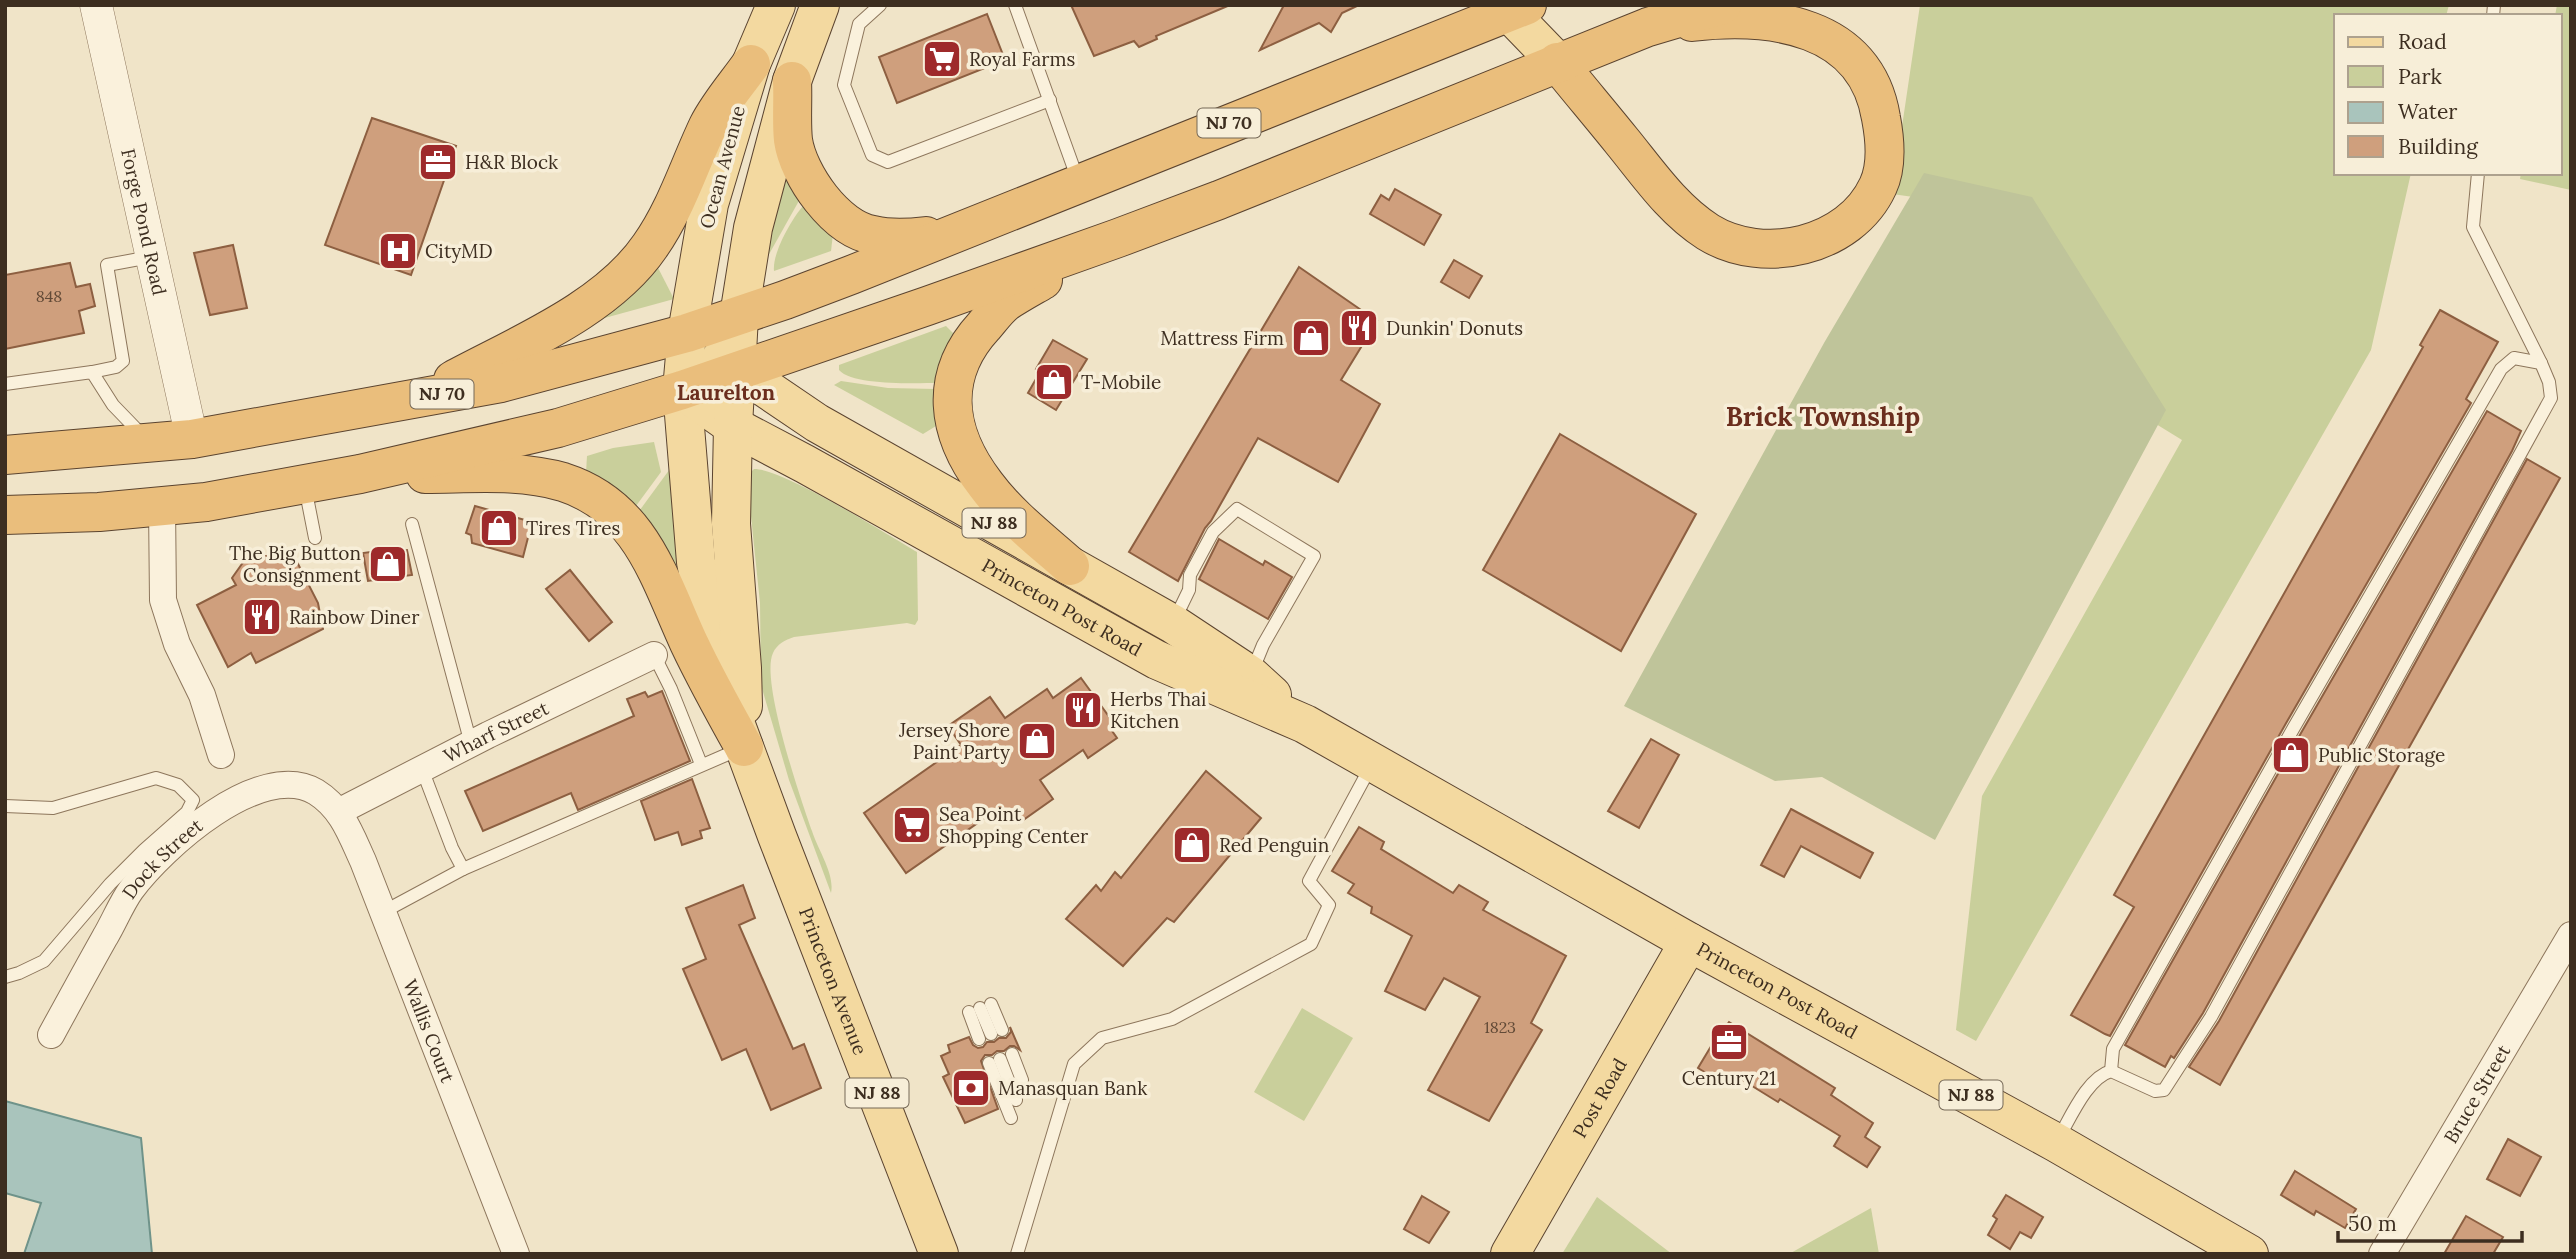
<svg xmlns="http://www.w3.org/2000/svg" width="2576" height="1259" font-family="Lora,serif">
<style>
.green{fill:#c9cf9b}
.cemetery{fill:#bfc49a}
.water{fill:#a9c4bc;stroke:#6f938a;stroke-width:2}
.building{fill:#cf9f7d;stroke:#8d5f41;stroke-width:2}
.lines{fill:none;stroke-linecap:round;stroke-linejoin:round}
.service-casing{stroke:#8d765c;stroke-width:14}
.minor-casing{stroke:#8d765c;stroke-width:28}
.tertiary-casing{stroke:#8d765c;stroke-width:33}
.primary-casing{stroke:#5b4430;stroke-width:40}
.trunk-casing{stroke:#5b4430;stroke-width:40}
.service{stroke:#faf1dc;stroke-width:12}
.minor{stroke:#faf1dc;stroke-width:26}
.tertiary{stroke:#faf1dc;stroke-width:32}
.primary{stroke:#f3d9a0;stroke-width:38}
.trunk{stroke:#eabe7c;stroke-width:38}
.labels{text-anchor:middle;stroke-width:7;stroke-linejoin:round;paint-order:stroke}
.number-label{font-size:16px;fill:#624a37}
.shield{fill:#f7eed8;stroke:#756857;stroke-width:2}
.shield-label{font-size:18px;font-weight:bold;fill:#3d2e20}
.poi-label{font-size:19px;fill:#3d2e20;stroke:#f7eed8;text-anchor:start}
.street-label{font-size:19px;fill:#3d2e20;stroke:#f7eed8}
.neighbourhood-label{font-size:21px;font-weight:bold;fill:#6b2e1e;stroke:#f7eed8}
.district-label{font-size:26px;font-weight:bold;fill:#6b2e1e;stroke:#f7eed8}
</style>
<rect width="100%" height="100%" fill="#f0e4c8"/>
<!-- green -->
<g class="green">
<path d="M1920 5H2449L2446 16H2336V173H2411L2371 350 1976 1041 1956 1030 1982 796 2182 440 2039 352 2028 213 1892 194Z"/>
<path d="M2557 5H2571V190L2520 179 2521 173H2560V16H2555Z"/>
<path d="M775 170 787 171 800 199 768 256Z"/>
<path d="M804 205 833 234 831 251 774 271C772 253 792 218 804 205Z"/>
<path d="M654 260 674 299 601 319Z"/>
<path d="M946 326 956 336 938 383C915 383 853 386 839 370V365Z"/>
<path d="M841 381 888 388 936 389V426L923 434 834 385Z"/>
<path d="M654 442 661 472 633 510 586 473 587 456 613 448Z"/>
<path d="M675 462 679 524 678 583 637 514Z"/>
<path d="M754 469C782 468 888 535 917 552L918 620 915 625 907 623 794 637C785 640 777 644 773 653 760 680 801 800 812 831 818 850 835 874 831 893L789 780 761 685 760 603 749 497 751 472Z"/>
<path d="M1302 1008 1353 1038 1304 1121 1254 1092Z"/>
<path d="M1597 1197 1672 1254H1562Z"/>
<path d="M1871 1208 1879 1254H1789Z"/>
</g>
<!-- cemetery -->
<path class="cemetery" d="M1924 173 2032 197 2166 410 1935 840 1822 777 1775 781 1624 706 1824 343Z"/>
<!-- water -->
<path class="water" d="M5 1101 141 1138 152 1254H24L41 1203 5 1193Z"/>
<!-- building -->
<g class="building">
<path d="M1071 5H1230L1156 36 1157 39 1139 47 1134 41 1094 56Z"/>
<path d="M1284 5H1359L1342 13 1331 32 1319 23 1260 50Z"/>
<path d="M987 14 1005 60 897 103 879 57Z"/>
<path d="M372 118 456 146 411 275 325 245Z"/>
<path d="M1395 189 1441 215 1424 245 1370 214 1381 195 1389 200Z"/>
<path d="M233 245 247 308 210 315 194 253Z"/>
<path d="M1454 260 1482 276 1469 298 1441 282Z"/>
<path d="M70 263 76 287 90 284 95 306 79 311 84 333 5 349V275Z"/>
<path d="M1299 267 1377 321 1341 380 1380 404 1338 482 1258 438 1211 521 1205 528 1178 581 1129 552Z"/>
<path d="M2440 310 2498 342 2466 399 2471 403 2285 725 2110 1036 2105 1034 2071 1015 2134 907 2114 895 2423 347 2420 345Z"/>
<path d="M1053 340 1087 359 1056 410 1028 393 1040 372 1036 369Z"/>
<path d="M2487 411 2521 431 2512 451 2203 1013 2174 1058 2171 1056 2165 1067 2125 1045 2301 733Z"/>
<path d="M1560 434 1696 514 1621 651 1483 570Z"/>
<path d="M2527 459 2560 478 2220 1085 2189 1067 2219 1021Z"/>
<path d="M475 506 532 522 523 557 472 543 471 535 466 533Z"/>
<path d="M1219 539 1263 565 1265 561 1292 577 1268 619 1199 579Z"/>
<path d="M399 548 400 551 407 550 412 575 368 581 363 553Z"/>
<path d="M255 556H294L318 603 323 629 256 663 251 653 228 667 197 605 236 585 232 578 244 561Z"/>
<path d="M570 570 612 622 589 641 546 589Z"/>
<path d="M1081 678 1115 725 1110 728 1117 738 1088 758 1083 750 1040 780 1053 799 1019 823 1013 813 1002 821 995 811 906 873 864 813 961 745 948 726 990 697 1005 718 1047 689 1053 698Z"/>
<path d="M662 691 690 761 578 810 571 793 483 831 465 791 634 716 627 699 645 692 648 697Z"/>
<path d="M1651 739 1679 755 1639 828 1608 811Z"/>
<path d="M1206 771 1261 818 1174 922 1167 918 1123 966 1066 919 1096 885 1101 891 1115 872 1121 878Z"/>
<path d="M692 779 710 828 700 831 702 838 682 845 678 832 655 840 641 801Z"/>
<path d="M1791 809 1873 853 1860 878 1801 846 1784 877 1761 865Z"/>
<path d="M1359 827 1384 842 1381 849 1453 893 1459 885 1488 902 1483 910 1566 956 1531 1023 1542 1030 1489 1121 1428 1090 1480 997 1444 978 1425 1010 1385 991 1412 936 1371 913 1372 907 1348 893 1354 884 1332 871Z"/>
<path d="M743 885 755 918 739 925 793 1049 804 1044 821 1088 771 1110 746 1049 722 1060 683 969 706 959 686 908Z"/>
<path d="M1729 1022 1835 1088 1831 1095 1873 1123 1865 1137 1880 1147 1867 1167 1834 1146 1840 1136 1780 1099 1778 1102 1731 1073 1724 1084 1698 1068 1722 1028 1724 1029Z"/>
<path d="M1010 1027 1020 1050 1014 1046H1010L1004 1051H997L992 1055H985L981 1061 998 1109 965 1123 943 1077 949 1074 941 1056 950 1052 948 1045 969 1037 973 1045 978 1048 983 1047 987 1042H994L999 1038H1006L1011 1032Z"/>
<path d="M2508 1139 2541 1157 2520 1196 2487 1179Z"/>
<path d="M2295 1171 2356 1209 2345 1228 2316 1211 2314 1215 2281 1195Z"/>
<path d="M2006 1195 2043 1217 2031 1238 2020 1232 2010 1249 1988 1235 1997 1219 1993 1216Z"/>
<path d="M1422 1196 1449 1212 1429 1243 1404 1229Z"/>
<path d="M2466 1216 2503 1237 2493 1254H2444Z"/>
</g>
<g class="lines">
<!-- service casing -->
<g class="service-casing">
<g id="service">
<path d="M880 5 859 24 844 85 872 155 888 162 1050 100"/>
<path d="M1015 5 1078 180"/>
<path d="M2493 16 2494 5"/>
<path d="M92 372 116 367 123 361 107 265 150 257"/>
<path d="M5 384 92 372 113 405 143 436"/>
<path d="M305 487 315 538"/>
<path d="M412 524 471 744"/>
<path d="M1174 621 1189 590 1190 575 1213 532 1237 509 1314 556 1263 645 1252 672"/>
<path d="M654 655 671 689 701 764"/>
<path d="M5 806 53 808 156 778 178 785 193 800 187 812 144 850 110 884 44 961 19 973 5 977"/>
<path d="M463 869 742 748"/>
<path d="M383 912 463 869 452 848 422 769"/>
<path d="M991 1004 1002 1030"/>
<path d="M980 1008 991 1034"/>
<path d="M969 1012 979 1039"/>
<path d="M1012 1054 1022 1080"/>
<path d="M1000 1059 1016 1100"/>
<path d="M989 1063 1011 1118"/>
<path d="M2111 1071 2113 1049 2293 729 2501 369 2514 358 2541 363"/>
<path d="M2058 1139C2071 1117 2087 1078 2111 1071L2155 1091 2164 1090 2211 1017 2551 398 2549 382 2541 363 2473 227 2478 173"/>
<path d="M1017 1254 1074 1064 1102 1038 1172 1019 1311 944 1329 905 1309 881 1371 766"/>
</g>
</g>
<!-- minor casing -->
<g class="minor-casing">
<g id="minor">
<path d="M162 505 163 600 177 644 202 695 221 755"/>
<path id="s1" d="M340 811 488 735 654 655"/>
<path id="s2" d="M51 1035C69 1002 87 969 105 937 114 922 121 904 131 890 162 848 260 759 316 792 342 808 351 835 363 861L516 1254"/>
<path id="s3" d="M2382 1254 2571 935"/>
</g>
</g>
<!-- tertiary casing -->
<g class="tertiary-casing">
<g id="tertiary">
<path id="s4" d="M96 5 192 439"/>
</g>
</g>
<!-- primary casing -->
<g class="primary-casing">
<g id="primary">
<path id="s5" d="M776 5 751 64 709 204 687 333 682 390 696 562 719 679 777 836 939 1254"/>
<path d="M1502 5 1557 62"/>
<path d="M721 358 817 423 1173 624 1250 675 1272 695"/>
<path id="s6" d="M682 390 733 426 805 464 1157 660 1305 724 1689 942 2055 1142 2249 1254"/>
<path d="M743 706 742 668 731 524 733 426 739 316 753 228 792 81 820 5"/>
<path id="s7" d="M1510 1254 1689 942"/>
</g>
</g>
<!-- trunk casing -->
<g class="trunk-casing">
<g id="trunk">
<path d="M1557 62C1578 88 1600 114 1621 140 1648 173 1672 209 1708 232 1763 266 1850 247 1878 186 1887 167 1885 139 1881 118 1866 24 1770 13 1692 22"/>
<path d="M792 81C793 100 791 121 793 140 798 175 836 229 873 235 890 239 909 238 926 236"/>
<path d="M1043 280C1031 287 1018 294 1006 302 998 308 991 318 984 326 938 376 946 433 986 485 1009 516 1042 541 1070 566"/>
<path d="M453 380C518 345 607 309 650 246 676 209 689 166 708 126 719 104 737 84 751 64"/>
<path d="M5 455 192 439 501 383 687 333 785 300 851 275 1527 5"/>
<path d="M425 474C471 474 519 469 563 482 641 507 659 578 689 643 706 679 725 713 744 747"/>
<path d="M5 515 99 512 206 502 360 474 558 428 682 390 927 306 1118 238 1219 200 1648 27 1722 5"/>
</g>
</g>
<!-- service -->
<use href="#service" class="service"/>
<!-- minor -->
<use href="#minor" class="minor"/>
<!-- tertiary -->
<use href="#tertiary" class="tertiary"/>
<!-- primary -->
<use href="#primary" class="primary"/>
<!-- trunk -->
<use href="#trunk" class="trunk"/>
</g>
<!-- icons -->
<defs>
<g id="supermarket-square" transform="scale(2.0125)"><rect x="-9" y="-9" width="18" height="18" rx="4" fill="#9e2a2b" stroke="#f7eed8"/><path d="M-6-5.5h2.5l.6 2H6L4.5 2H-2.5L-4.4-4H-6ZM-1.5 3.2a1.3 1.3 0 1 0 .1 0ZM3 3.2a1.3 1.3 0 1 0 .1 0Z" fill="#fff"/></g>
<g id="office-square" transform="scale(2.0125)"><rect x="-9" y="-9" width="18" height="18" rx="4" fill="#9e2a2b" stroke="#f7eed8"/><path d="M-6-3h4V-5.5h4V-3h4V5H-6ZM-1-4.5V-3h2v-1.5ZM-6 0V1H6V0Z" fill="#fff"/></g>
<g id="hospital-square" transform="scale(2.0125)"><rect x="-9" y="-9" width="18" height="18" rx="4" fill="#9e2a2b" stroke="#f7eed8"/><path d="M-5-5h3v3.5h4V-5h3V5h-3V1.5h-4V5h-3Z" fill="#fff"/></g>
<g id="restaurant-square" transform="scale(2.0125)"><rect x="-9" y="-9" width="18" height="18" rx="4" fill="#9e2a2b" stroke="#f7eed8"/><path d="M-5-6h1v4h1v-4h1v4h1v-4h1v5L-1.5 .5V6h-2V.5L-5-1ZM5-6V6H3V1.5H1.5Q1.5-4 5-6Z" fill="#fff"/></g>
<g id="shop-square" transform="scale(2.0125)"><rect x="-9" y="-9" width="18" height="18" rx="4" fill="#9e2a2b" stroke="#f7eed8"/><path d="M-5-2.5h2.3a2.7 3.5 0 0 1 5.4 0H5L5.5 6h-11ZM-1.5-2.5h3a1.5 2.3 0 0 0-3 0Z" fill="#fff"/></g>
<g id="bank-square" transform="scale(2.0125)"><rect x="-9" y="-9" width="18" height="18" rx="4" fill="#9e2a2b" stroke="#f7eed8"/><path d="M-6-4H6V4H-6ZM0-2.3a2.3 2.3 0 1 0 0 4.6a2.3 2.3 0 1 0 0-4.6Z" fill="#fff"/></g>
</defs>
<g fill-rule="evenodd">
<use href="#supermarket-square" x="942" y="59"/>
<use href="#office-square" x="438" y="162"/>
<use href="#hospital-square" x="398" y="251"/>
<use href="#restaurant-square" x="1359" y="328"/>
<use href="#shop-square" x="1311" y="338"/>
<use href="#shop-square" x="1054" y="382"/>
<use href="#shop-square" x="499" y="528"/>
<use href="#shop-square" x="388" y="564"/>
<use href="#restaurant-square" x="262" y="617"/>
<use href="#restaurant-square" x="1083" y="710"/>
<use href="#shop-square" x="1037" y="741"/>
<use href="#shop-square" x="2291" y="755"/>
<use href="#supermarket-square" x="912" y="825"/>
<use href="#shop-square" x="1192" y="845"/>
<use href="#office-square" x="1729" y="1042"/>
<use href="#bank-square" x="971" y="1088"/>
</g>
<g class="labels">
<!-- number labels -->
<g class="number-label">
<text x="49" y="302">848</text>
<text x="1500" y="1033">1823</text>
</g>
<!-- shield labels -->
<g class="shield">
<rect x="1197.5" y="108.5" width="63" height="29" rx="5"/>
<rect x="410.5" y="379.5" width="63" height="29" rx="5"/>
<rect x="962.5" y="508.5" width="63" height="29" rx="5"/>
<rect x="845.5" y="1078.5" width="63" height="29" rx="5"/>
<rect x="1939.5" y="1080.5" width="63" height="29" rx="5"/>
</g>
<g class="shield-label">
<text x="1229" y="129">NJ 70</text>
<text x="442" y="400">NJ 70</text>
<text x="994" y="529">NJ 88</text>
<text x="877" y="1099">NJ 88</text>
<text x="1971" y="1101">NJ 88</text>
</g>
<!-- poi labels -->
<g class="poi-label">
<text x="969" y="66">Royal Farms</text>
<text x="465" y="169">H&amp;R Block</text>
<text x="425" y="258">CityMD</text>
<text x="1386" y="335">Dunkin' Donuts</text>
<text x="1284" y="345" text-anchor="end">Mattress Firm</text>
<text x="1081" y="389">T-Mobile</text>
<text x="526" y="535">Tires Tires</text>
<text x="361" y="560" text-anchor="end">The Big Button<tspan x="361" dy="22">Consignment</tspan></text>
<text x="289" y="624">Rainbow Diner</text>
<text x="1110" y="706">Herbs Thai<tspan x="1110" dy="22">Kitchen</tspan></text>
<text x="1010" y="737" text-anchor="end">Jersey Shore<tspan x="1010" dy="22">Paint Party</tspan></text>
<text x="2318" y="762">Public Storage</text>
<text x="939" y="821">Sea Point<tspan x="939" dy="22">Shopping Center</tspan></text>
<text x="1219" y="852">Red Penguin</text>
<text x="1729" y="1085" text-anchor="middle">Century 21</text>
<text x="998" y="1095">Manasquan Bank</text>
</g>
<!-- street labels -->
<g class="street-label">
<text transform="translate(722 167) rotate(-75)" y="7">Ocean Avenue</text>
<text dy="7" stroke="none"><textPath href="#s4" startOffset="222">Forge Pond Road</textPath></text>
<text dy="7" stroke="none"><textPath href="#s6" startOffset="438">Princeton Post Road</textPath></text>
<text dy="7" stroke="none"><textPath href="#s1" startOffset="175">Wharf Street</textPath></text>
<text dy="7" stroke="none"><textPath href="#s2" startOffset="210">Dock Street</textPath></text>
<text dy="7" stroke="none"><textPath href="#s5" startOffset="1013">Princeton Avenue</textPath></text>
<text dy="7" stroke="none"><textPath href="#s6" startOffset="1250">Princeton Post Road</textPath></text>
<text dy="7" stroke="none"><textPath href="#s2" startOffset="656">Wallis Court</textPath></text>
<text dy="7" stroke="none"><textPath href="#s3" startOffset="186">Bruce Street</textPath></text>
<text dy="7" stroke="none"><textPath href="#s7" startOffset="180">Post Road</textPath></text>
</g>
<!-- neighbourhood labels -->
<g class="neighbourhood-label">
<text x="726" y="400">Laurelton</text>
</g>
<!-- district labels -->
<g class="district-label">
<text x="1823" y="426">Brick Township</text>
</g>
</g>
<!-- border -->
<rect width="2576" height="1259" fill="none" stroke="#3d2e20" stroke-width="14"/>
<!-- legend -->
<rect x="2334" y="14" width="228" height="161" fill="#f7eed8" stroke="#ada18e" stroke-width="2"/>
<rect x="2348" y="37" width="35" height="10" fill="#f3d9a0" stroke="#ada18e" stroke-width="2"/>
<text x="2398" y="49" font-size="21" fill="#3d2e20">Road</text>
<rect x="2348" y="66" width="35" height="21" fill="#c9cf9b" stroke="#ada18e" stroke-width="2"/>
<text x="2398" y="84" font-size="21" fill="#3d2e20">Park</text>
<rect x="2348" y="102" width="35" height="21" fill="#a9c4bc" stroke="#ada18e" stroke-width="2"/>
<text x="2398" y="119" font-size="21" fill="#3d2e20">Water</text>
<rect x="2348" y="136" width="35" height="21" fill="#cf9f7d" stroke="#ada18e" stroke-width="2"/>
<text x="2398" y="154" font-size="21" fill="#3d2e20">Building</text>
<!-- scale -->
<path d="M2338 1231v10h184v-10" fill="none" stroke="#3d2e20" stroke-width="3.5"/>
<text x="2348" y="1231" font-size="21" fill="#3d2e20" stroke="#f7eed8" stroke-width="5" paint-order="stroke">50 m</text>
</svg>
